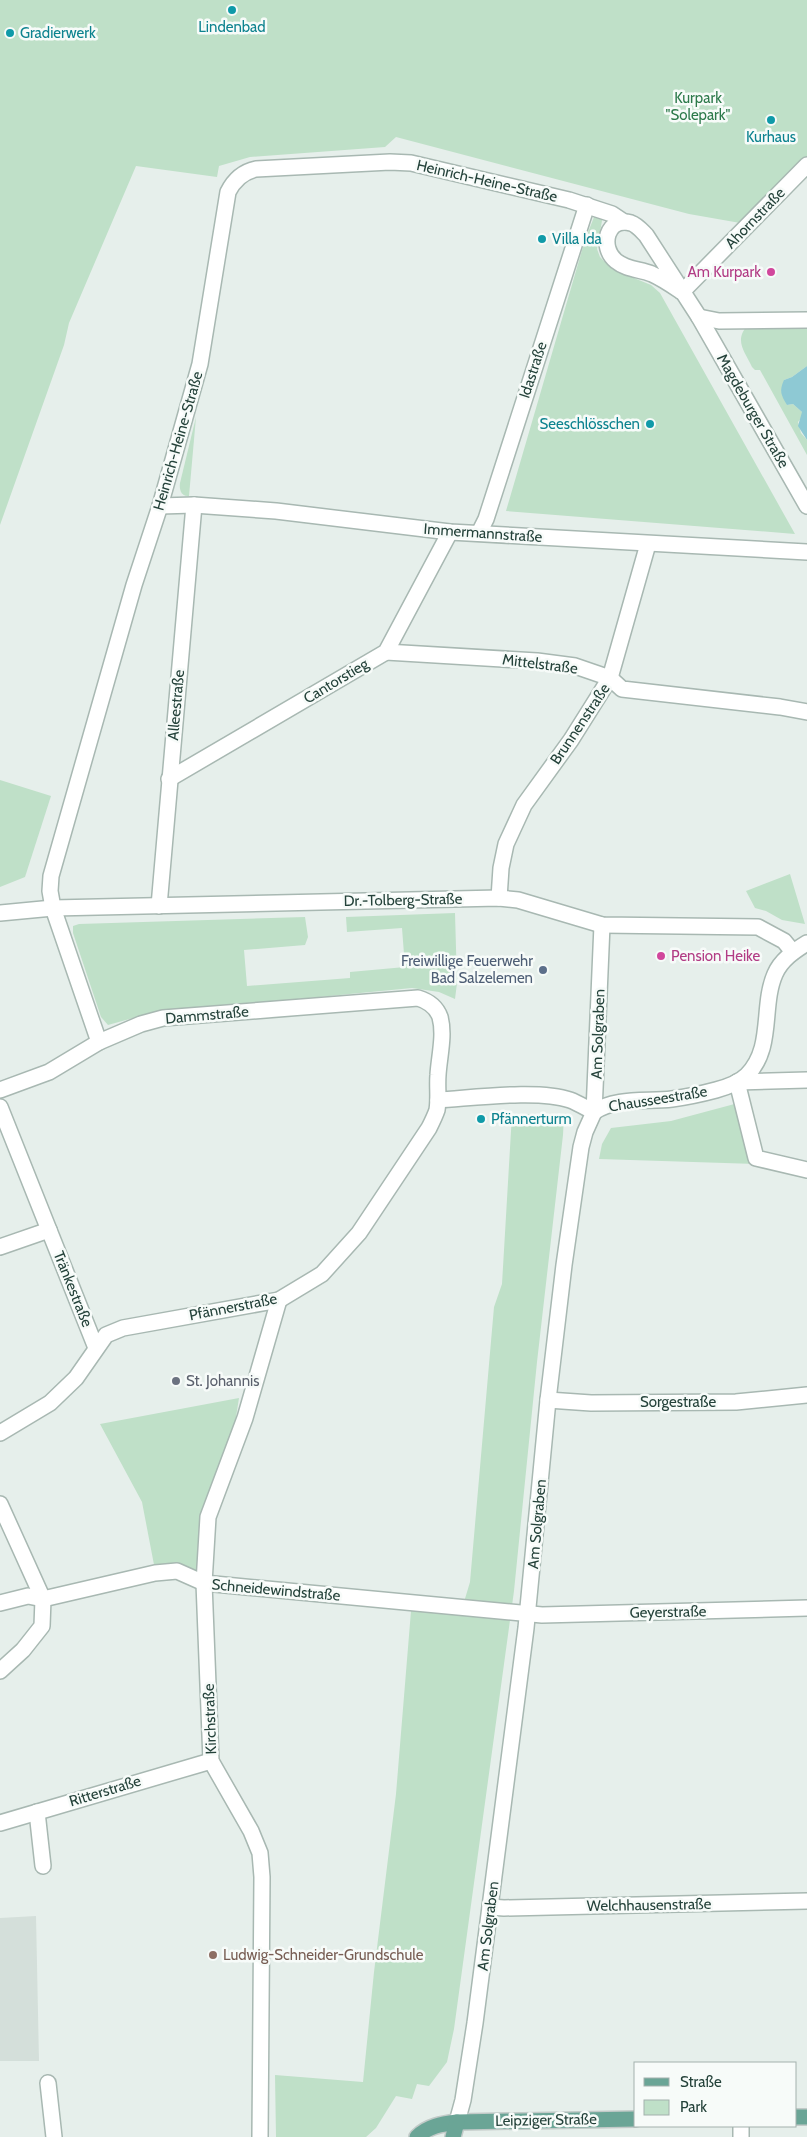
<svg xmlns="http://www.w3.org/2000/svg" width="807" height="2137" font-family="Cabin,sans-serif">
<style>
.built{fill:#d4dfda}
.green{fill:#bfe0c8}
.water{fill:#8ec9d4}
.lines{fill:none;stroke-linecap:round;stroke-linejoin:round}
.minor-casing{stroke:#a8b8b2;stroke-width:18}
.major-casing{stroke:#c2cac8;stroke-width:18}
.minor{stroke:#fff;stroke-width:15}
.major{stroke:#6aa596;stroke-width:15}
.culture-dot{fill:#0f9aa8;stroke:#f7fbf9;stroke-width:2}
.hotel-dot{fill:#d1479c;stroke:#f7fbf9;stroke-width:2}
.service-dot{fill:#5c6f8a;stroke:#f7fbf9;stroke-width:2}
.worship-dot{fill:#6b7280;stroke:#f7fbf9;stroke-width:2}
.education-dot{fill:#8d6e63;stroke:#f7fbf9;stroke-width:2}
.labels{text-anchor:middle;stroke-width:5;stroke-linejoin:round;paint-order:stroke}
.culture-label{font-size:15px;fill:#0d838f;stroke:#f7fbf9;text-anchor:start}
.park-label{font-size:15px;fill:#2d7a4b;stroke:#f7fbf9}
.street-label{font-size:15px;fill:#24423a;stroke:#f7fbf9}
.hotel-label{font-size:15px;fill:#b23c85;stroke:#f7fbf9;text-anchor:end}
.service-label{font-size:15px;fill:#4e5e75;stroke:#f7fbf9;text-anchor:end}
.worship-label{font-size:15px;fill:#5b616d;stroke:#f7fbf9;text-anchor:start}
.education-label{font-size:15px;fill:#785e54;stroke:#f7fbf9;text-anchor:start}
</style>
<rect width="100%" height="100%" fill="#e6efeb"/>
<!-- built -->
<path class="built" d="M36 1916 39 2061H0V1918Z"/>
<!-- green -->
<g class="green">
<path d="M0 0H807V166L746 224 689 214 396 137 385 147 250 157 219 166 217 177 136 166 69 323 64 345 0 525Z"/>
<path d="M596 212 603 215 597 249 600 257 612 269 651 285 660 293 795 534 506 511 585 240Z"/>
<path d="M807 325V366L792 377 784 380 787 405 793 404 802 412V417L798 422 801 433 807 440V455L760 370H755L752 367C745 352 734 341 747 326Z"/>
<path d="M196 417 189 496C181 497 179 489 180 483Z"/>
<path d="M0 780 51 796 25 877 0 887Z"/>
<path d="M790 874 805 924 782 920 766 911 755 908 746 891Z"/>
<path d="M455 913 457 983 455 999 439 992 412 988 151 1013 108 1025 101 1017 73 933V926L79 924 305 917 308 937 305 945 244 950 247 986 350 978V972L405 967 402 928 347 932 346 917Z"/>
<path d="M742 1102 756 1164 599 1159 602 1144 611 1128 671 1121Z"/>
<path d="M512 1114 564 1115 563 1135 537 1362 514 1591 454 2029 447 2062 429 2086 417 2084 412 2099 396 2096 376 2128 366 2137H276L275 2075 363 2082 374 1972 396 1794 411 1611 461 1612 470 1582 494 1307 502 1284Z"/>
<path d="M239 1398 233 1436 202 1520 197 1573 155 1570 142 1502 100 1424Z"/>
</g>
<!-- water -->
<path class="water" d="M807 366V440L798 426 802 412 793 404 787 405C781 395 779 391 784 380L792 377Z"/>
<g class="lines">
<!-- minor casing -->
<g class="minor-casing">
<g id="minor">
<path d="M682 292C673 286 663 279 652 274 640 269 627 270 616 261 599 247 607 216 631 223 637 225 642 231 646 235L699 317 807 506"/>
<path d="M682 292 807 165"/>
<path d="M699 317 719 321 807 320"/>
<path d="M160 506 194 505 276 511 450 532 807 552"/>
<path d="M479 533 486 519 587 205"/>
<path d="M386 652 537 661 575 666 610 678 622 689 780 707 807 712"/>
<path d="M169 779 386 652 450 532"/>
<path d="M499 898 501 868 506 844 524 805 571 740 610 678 648 544"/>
<path d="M159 906 194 505"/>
<path d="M0 913 53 908 499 898 518 900 602 925 758 927 784 941 793 952"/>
<path d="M99 1042 53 908 50 891 51 876 134 585 160 506 200 364 228 192C234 180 242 172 256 169L390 162 411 163 569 200 612 214 624 222"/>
<path d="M807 1080 737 1082 756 1158 807 1170"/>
<path d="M0 1090 49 1072 99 1042 141 1024 163 1018 418 998C428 1001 436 1006 440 1017 445 1035 439 1057 438 1075 437 1087 439 1098 437 1110 435 1116 432 1122 429 1128L359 1233 322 1274 279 1300 123 1328 106 1335 76 1378 50 1403 0 1433"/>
<path d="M438 1100C473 1098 539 1089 570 1100 578 1103 586 1108 594 1112"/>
<path d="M0 1107 96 1348"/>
<path d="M594 1112C615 1097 647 1102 672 1099 687 1097 701 1094 716 1090 727 1087 739 1083 747 1075 774 1048 761 1006 775 974 781 960 794 951 807 943"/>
<path d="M0 1247 49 1230"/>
<path d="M548 1400 591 1403 736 1402 807 1395"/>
<path d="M0 1504 43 1599 42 1626 23 1650 0 1671"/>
<path d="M0 1603 28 1596 43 1599 155 1573 177 1571 204 1583 542 1615 807 1608"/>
<path d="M37 1812 43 1866"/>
<path d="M0 1823 211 1761"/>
<path d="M490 1907 504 1908 807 1901"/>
<path d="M48 2083 54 2137"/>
<path d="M457 2122 463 2100 475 2023 526 1628 548 1400 564 1265 581 1147 585 1132 594 1112 602 925"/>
<path d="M741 2126V2137"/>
<path d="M260 2137 262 1877 260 1853 251 1831 211 1761 204 1583 208 1517 245 1418 279 1300"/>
</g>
</g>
<!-- major casing -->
<g class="major-casing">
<g id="major">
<path d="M796 2117H807"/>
<path d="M417 2137C428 2126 442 2124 457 2122L636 2119"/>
<path d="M453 2137 457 2122"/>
</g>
</g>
<!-- minor -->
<use href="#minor" class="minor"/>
<!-- major -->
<use href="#major" class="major"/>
</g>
<!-- markers -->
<g class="culture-dot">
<circle cx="232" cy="10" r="5"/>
<circle cx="10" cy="33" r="5"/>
<circle cx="771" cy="120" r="5"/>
<circle cx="542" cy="239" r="5"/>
<circle cx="650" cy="424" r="5"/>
<circle cx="481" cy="1119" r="5"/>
</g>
<g class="hotel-dot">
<circle cx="771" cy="272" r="5"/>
<circle cx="661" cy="956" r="5"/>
</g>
<circle class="service-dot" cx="543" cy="970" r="5"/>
<circle class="worship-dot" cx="176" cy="1381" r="5"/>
<circle class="education-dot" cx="213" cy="1955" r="5"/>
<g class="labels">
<!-- culture labels -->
<g class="culture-label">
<text x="232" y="32" text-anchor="middle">Lindenbad</text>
<text x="20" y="38">Gradierwerk</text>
<text x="771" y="142" text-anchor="middle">Kurhaus</text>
<text x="552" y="244">Villa Ida</text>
<text x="640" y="429" text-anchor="end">Seeschlösschen</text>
<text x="491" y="1124">Pfännerturm</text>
</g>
<!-- park labels -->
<g class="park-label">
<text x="698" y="103">Kurpark<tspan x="698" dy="17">"Solepark"</tspan></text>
</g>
<!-- street labels -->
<g class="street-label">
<text transform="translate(487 181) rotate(13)" y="5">Heinrich-Heine-Straße</text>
<text transform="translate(755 218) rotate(-46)" y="5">Ahornstraße</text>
<text transform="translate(533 370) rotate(-72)" y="5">Idastraße</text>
<text transform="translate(753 411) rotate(60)" y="5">Magdeburger Straße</text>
<text transform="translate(178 441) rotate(-74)" y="5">Heinrich-Heine-Straße</text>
<text transform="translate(483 533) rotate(4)" y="5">Immermannstraße</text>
<text transform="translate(540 664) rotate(7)" y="5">Mittelstraße</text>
<text transform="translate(336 681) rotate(-31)" y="5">Cantorstieg</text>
<text transform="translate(176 705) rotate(-85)" y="5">Alleestraße</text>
<text transform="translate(580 724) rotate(-56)" y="5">Brunnenstraße</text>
<text transform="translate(403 900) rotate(-1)" y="5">Dr.-Tolberg-Straße</text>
<text transform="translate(207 1015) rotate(-5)" y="5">Dammstraße</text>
<text transform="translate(598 1034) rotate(-88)" y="5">Am Solgraben</text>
<text transform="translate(658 1099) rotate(-9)" y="5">Chausseestraße</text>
<text transform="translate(73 1289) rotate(68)" y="5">Tränkestraße</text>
<text transform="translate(233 1307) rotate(-11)" y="5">Pfännerstraße</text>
<text x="678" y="1407">Sorgestraße</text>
<text transform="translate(537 1524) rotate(-85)" y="5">Am Solgraben</text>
<text transform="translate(276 1590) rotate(5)" y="5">Schneidewindstraße</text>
<text transform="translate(668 1612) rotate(-1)" y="5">Geyerstraße</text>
<text transform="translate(210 1719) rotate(-92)" y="5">Kirchstraße</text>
<text transform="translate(105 1791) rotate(-17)" y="5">Ritterstraße</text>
<text transform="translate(649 1905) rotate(-1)" y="5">Welchhausenstraße</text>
<text transform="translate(488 1926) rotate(-83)" y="5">Am Solgraben</text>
<text transform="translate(546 2120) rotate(-1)" y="5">Leipziger Straße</text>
</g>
<!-- hotel labels -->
<g class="hotel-label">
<text x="761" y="277">Am Kurpark</text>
<text x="671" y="961" text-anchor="start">Pension Heike</text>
</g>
<!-- service labels -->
<g class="service-label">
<text x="533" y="966">Freiwillige Feuerwehr<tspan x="533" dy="17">Bad Salzelemen</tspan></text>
</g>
<!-- worship labels -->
<g class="worship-label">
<text x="186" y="1386">St. Johannis</text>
</g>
<!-- education labels -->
<g class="education-label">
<text x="223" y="1960">Ludwig-Schneider-Grundschule</text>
</g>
</g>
<!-- legend -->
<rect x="634" y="2062" width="162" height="65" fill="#f7fbf9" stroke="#a3b1ad"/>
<rect x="644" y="2078" width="25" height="8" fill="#6aa596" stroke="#a3b1ad"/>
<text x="680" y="2087" font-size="15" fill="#24423a">Straße</text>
<rect x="644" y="2100" width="25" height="15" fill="#bfe0c8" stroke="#a3b1ad"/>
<text x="680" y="2112" font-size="15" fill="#24423a">Park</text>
</svg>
